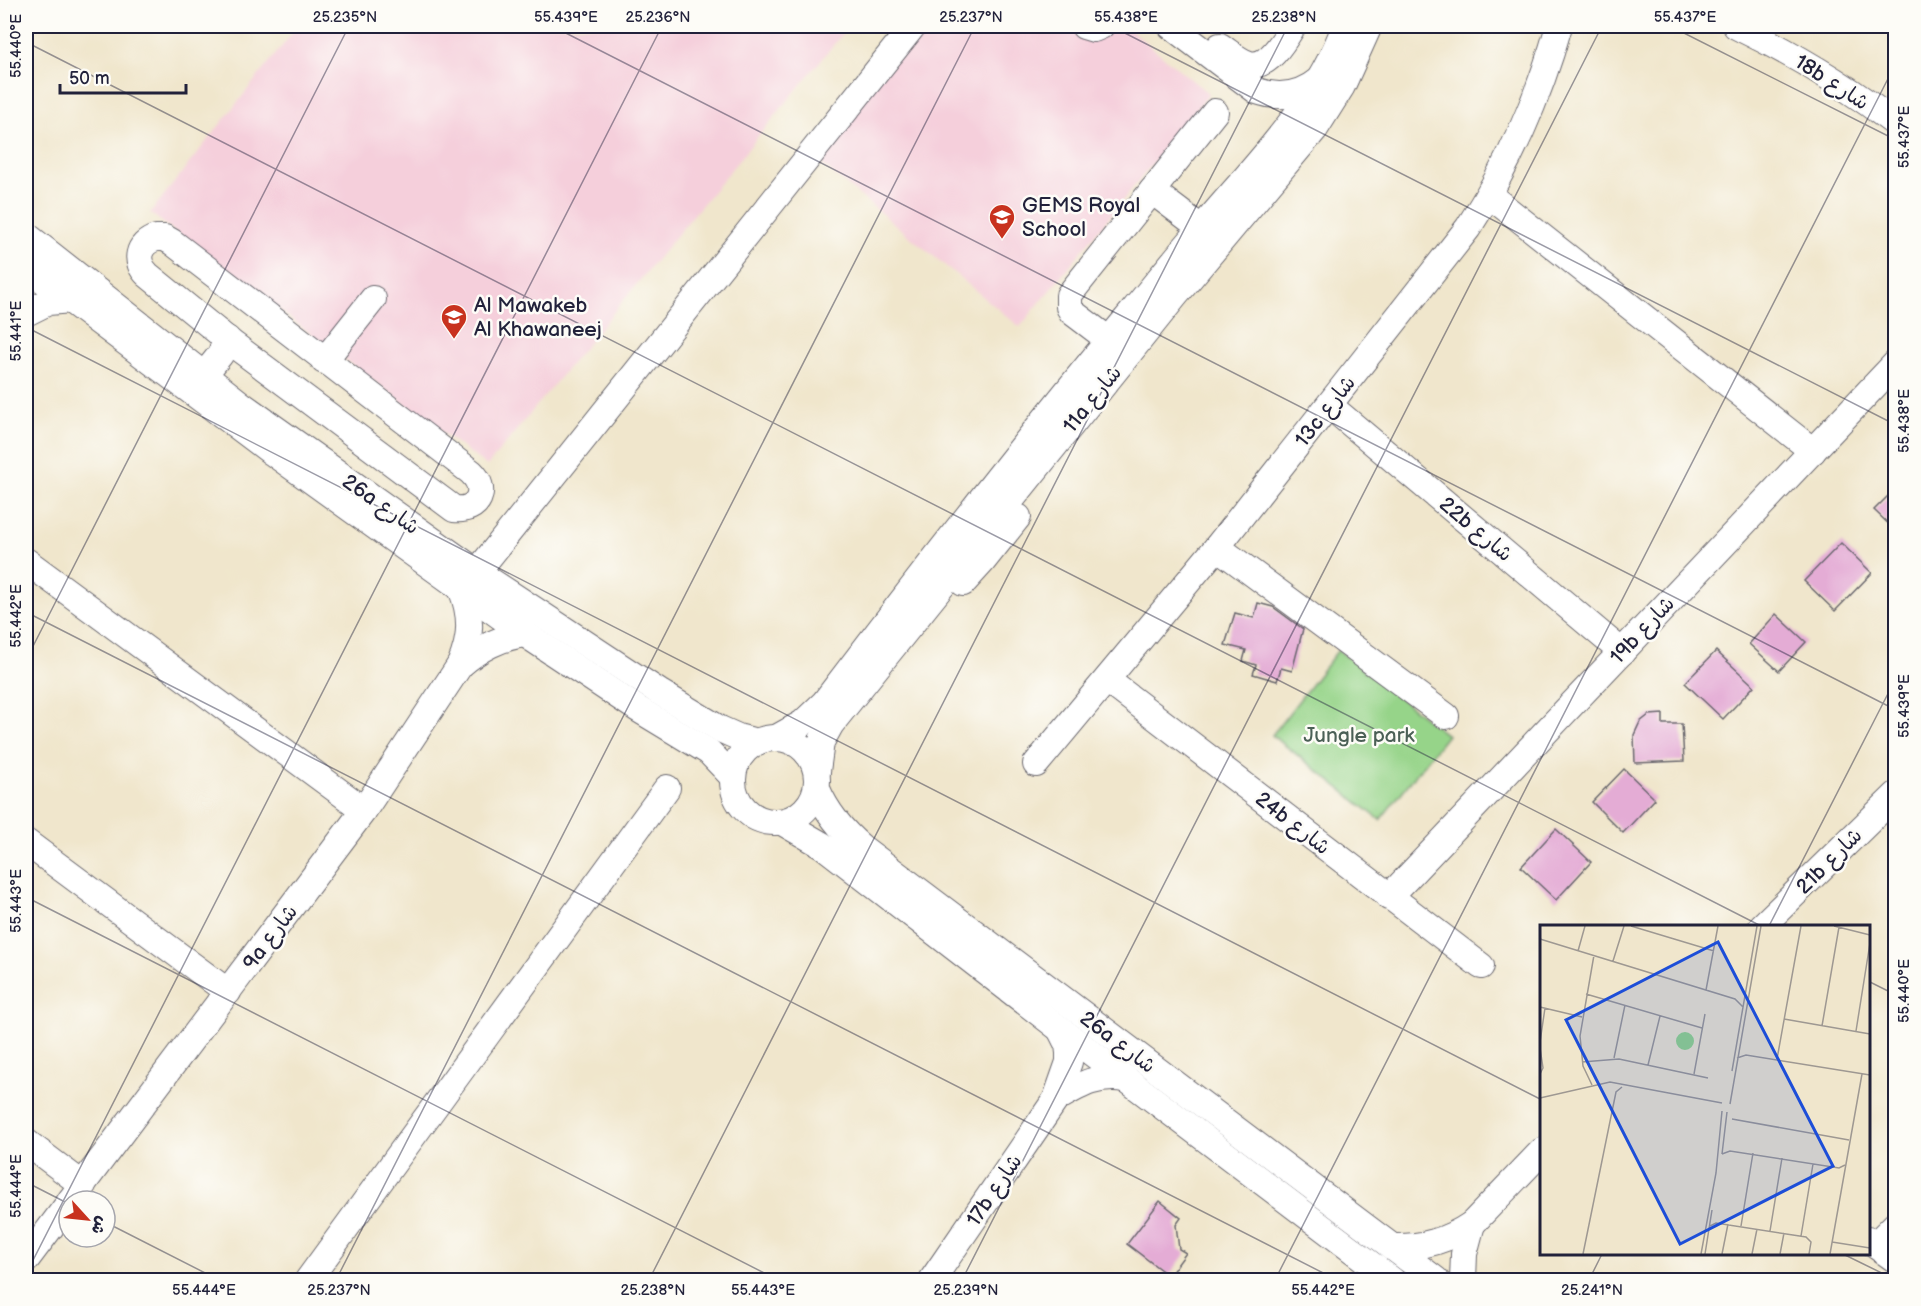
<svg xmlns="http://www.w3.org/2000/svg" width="1921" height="1306" font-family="'Balsamiq Sans','Playpen Sans Arabic',sans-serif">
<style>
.built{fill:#f5cfdb}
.green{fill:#96d489;stroke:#5c7b62;stroke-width:1.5}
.building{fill:#e4acd5}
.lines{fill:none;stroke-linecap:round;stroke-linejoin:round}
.minor-casing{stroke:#6a676e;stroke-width:28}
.minor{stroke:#fff;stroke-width:26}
.ticks{fill:none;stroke:#22223b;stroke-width:1.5;stroke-opacity:0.45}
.labels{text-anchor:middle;stroke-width:5;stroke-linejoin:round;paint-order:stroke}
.street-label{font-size:21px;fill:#22223b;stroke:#fdfcf7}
.poi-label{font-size:21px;fill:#22223b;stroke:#fdfcf7;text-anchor:start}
.park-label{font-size:21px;fill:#4b6056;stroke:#fdfcf7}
.inset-road{fill:none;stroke:#9e9892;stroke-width:1.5}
.view{fill:#1d4ed8;fill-opacity:0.15;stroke:#1d4ed8;stroke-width:3}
.inset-edge{fill:none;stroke:#22223b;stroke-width:3}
.neatline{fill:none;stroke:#22223b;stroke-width:2}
.ticks-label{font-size:15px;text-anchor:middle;fill:#22223b}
</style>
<rect width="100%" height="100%" fill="#fdfcf7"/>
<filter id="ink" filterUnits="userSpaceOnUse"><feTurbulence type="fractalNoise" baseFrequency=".0167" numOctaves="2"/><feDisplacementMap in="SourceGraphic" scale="12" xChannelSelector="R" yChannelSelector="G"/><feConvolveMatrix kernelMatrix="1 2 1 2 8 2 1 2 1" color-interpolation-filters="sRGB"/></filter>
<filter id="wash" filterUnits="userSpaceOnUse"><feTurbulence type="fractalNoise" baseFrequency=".008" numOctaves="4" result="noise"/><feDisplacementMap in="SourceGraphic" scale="24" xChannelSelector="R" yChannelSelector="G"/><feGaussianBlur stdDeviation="1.35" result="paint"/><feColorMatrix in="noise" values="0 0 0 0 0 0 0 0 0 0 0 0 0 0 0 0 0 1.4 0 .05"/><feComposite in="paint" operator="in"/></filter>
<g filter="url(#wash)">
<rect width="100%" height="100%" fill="#f0e6cc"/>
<!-- built -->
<g class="built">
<path d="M298 26H849L487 466 150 213Z"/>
<path d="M913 26H1126L1209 94 1020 327 809 154Z"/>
</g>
<!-- green -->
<path class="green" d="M1338 650 1447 735 1380 820 1272 735Z"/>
<g id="blocks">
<!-- building -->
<g class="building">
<path d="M1896 488V531L1874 510Z"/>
<path d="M1841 543 1872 573 1835 611 1804 581Z"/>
<path d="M1258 603 1273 607 1303 629 1292 671 1281 668 1277 681 1253 674 1256 665 1243 661 1246 650 1225 645 1235 613 1254 618Z"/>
<path d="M1776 614 1806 642 1779 671 1749 644Z"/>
<path d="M1716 651 1754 686 1723 719 1685 683Z"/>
<path d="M1663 714V724H1682L1684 761 1635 763 1634 735 1640 722 1649 715Z"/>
<path d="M1624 769 1655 799 1623 833 1592 802Z"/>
<path d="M1556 829 1591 862 1556 900 1521 867Z"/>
<path d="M1160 1201 1181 1218 1176 1225 1179 1249 1186 1253 1169 1276 1127 1244Z"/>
</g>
</g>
</g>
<g filter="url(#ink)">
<use href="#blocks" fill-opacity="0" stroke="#6a676e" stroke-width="1.5"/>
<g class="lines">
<!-- minor casing -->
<g class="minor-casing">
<g id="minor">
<path d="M1084 26 1094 29 1101 26"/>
<path d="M1171 26 1257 91C1280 99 1301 95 1319 80"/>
<path d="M1736 26C1792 53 1846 85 1896 124"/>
<path d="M1220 46C1229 52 1239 61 1249 64 1268 69 1285 39 1293 26"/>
<path d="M1152 191 1201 228"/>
<path d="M1489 195 1813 451"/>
<path d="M26 235 242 405 477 572 659 692 720 729 738 737 757 742"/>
<path d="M156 238H165L172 242 471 472C489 489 479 512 454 509L234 345 148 275C134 262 137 244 156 238Z"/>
<path d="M26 267 273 453 525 634 638 709 709 752 733 777"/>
<path d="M26 313 48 302 71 300"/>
<path d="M1109 340 1072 312 1069 307V295L1215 112"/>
<path d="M324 361 373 299"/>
<path d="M204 375 220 355 227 339"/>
<path d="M1330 406 1622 652"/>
<path d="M1217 547 1446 716"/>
<path d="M26 561 364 810"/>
<path d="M477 572 913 26"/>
<path d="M963 583 983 561 1018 517"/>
<path d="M460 665C480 648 499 638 525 634"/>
<path d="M1107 680 1481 966"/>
<path d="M778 737 803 723 824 703C925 570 1026 439 1133 311 1156 283 1178 255 1202 228 1256 164 1316 106 1345 26"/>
<circle cx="775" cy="780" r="42"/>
<path d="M1036 764 1217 547 1468 228C1510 163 1538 100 1559 26"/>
<path d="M817 771 821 742 831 724 1175 296 1315 129 1342 86 1369 26"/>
<path d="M817 789C827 813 842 831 862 848L1436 1280"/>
<path d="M782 822 822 845 1060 1029 1392 1280"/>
<path d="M26 842 228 992"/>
<path d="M1389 897 1896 363"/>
<path d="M1762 926 1896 795"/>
<path d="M1056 1099C1082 1084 1096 1075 1126 1079"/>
<path d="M26 1142 83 1185"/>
<path d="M70 1201 364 810 460 665C472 638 472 615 461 588"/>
<path d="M1868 1240 1896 1260"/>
<path d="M1875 1245 1896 1224"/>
<path d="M1391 1247C1422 1248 1447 1241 1472 1224L1542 1151"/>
<path d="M26 1260 69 1203"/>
<path d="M308 1280 667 788"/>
<path d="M932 1280 1056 1099 1069 1062V1053L1068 1045 1060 1029"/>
<path d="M1463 1280 1464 1254 1472 1224"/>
</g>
</g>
<!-- minor -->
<use href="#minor" class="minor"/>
</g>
</g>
<!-- ticks -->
<path class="ticks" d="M552 26 1896 710M1111 26 1896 425M1670 26 1896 140M26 42 1761 926M26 45 35 26M26 327 1542 1100M26 612 1337 1280M26 660 349 26M26 897 778 1280M1769 926 1896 678M1868 981 1896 995M26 1182 69 1204M105 1222 219 1280M1843 1254 1896 1280M26 1274 662 26M336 1280 975 26M649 1280 1288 26M962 1280 1602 26M1275 1280 1896 63M1589 1280 1602 1254"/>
<!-- icons -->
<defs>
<g id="school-pin" transform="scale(1.35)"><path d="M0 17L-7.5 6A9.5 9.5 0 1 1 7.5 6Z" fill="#c8321e" stroke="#fdfcf7"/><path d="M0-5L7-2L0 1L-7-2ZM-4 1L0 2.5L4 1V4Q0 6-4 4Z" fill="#fff"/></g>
</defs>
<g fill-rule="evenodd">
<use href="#school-pin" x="1002" y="217"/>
<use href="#school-pin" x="454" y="317"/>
</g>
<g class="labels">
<!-- street labels -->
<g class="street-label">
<text transform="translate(1832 82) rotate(33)" y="7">18b شارع</text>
<text transform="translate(1092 399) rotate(-51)" y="7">11a شارع</text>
<text transform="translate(1325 411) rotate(-52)" y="7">13c شارع</text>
<text transform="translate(381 504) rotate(35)" y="7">26a شارع</text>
<text transform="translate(1476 529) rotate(40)" y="7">22b شارع</text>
<text transform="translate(1642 630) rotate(-47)" y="7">19b شارع</text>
<text transform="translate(1293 823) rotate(38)" y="7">24b شارع</text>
<text transform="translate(1829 861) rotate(-45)" y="7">21b شارع</text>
<text transform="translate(270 937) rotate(-53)" y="7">9a شارع</text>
<text transform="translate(1118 1042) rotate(37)" y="7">26a شارع</text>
<text transform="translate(994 1190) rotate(-56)" y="7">17b شارع</text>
</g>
<!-- poi labels -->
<g class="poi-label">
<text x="1022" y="212">GEMS Royal<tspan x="1022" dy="24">School</tspan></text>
<text x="474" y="312">Al Mawakeb<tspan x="474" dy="24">Al Khawaneej</tspan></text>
</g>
<!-- park labels -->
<g class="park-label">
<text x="1359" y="742">Jungle park</text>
</g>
</g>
<!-- overview -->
<g transform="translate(1540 925)">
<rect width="330" height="330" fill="#f0e6cc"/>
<path d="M136 116a9 9 0 1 1 18 0a9 9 0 1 1-18 0Z" fill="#96d489"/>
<path class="inset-road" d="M91 1 174 26M294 1 330 10M0 14 195 74 203 82M38 26 45 1M73 36 84 1M166 65 178 1M46 69 162 103M0 82 42 92M244 94 330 109M282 101 299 2M316 106 330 18M0 117 5 83M0 123 3 143 0 149M74 133 85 80M197 133 206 130 330 150M237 134 261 1M42 137 79 134 168 153M108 140 120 91M192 146 217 1M154 149 165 89M52 160 43 141 40 111 54 30M0 173 70 157 182 178M190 179 221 1M192 194 309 215M182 229 187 187M182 229 190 226 299 243 305 240M170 301 176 298 266 312 271 317 269 329M201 301 213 228M230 306 242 233M261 311 273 239M292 317 330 323M43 329 76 167 82 162M161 329 176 248 182 186M165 329 172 285M182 329 188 299M212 329 217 304M240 329 244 308M290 329 322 149"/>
<path class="view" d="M178 17 293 241 140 319 26 95Z"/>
<rect width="330" height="330" class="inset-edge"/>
</g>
<!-- margin -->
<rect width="1921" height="1306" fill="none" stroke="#fdfcf7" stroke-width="66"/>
<!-- north arrow -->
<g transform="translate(87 1219) rotate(117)"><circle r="28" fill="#fdfcf7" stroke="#a5a5ac" stroke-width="1.5"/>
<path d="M0-4.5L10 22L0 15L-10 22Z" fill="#c8321e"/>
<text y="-9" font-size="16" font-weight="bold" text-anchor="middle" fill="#22223b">ش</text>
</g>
<!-- scale -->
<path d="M60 84v9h126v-9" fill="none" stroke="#22223b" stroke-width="3"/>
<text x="69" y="84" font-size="18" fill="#22223b" stroke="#fdfcf7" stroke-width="4.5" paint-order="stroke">50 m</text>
<rect x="33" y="33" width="1855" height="1240" class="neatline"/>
<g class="ticks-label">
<text x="345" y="22">25.235°N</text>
<text x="566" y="22">55.439°E</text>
<text x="658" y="22">25.236°N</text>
<text x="971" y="22">25.237°N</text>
<text x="1126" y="22">55.438°E</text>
<text x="1284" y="22">25.238°N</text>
<text x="1685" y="22">55.437°E</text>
<text transform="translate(16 46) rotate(-90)" y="5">55.440°E</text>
<text transform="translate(1904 137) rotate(-90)" y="5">55.437°E</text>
<text transform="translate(16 331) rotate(-90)" y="5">55.441°E</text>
<text transform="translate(1904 421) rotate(-90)" y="5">55.438°E</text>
<text transform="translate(16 616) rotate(-90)" y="5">55.442°E</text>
<text transform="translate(1904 706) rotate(-90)" y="5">55.439°E</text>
<text transform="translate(16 901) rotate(-90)" y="5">55.443°E</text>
<text transform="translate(1904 991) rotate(-90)" y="5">55.440°E</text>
<text transform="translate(16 1186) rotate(-90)" y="5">55.444°E</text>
<text x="204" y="1295">55.444°E</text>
<text x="339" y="1295">25.237°N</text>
<text x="653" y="1295">25.238°N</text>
<text x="763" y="1295">55.443°E</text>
<text x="966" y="1295">25.239°N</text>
<text x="1323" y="1295">55.442°E</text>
<text x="1592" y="1295">25.241°N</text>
</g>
</svg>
